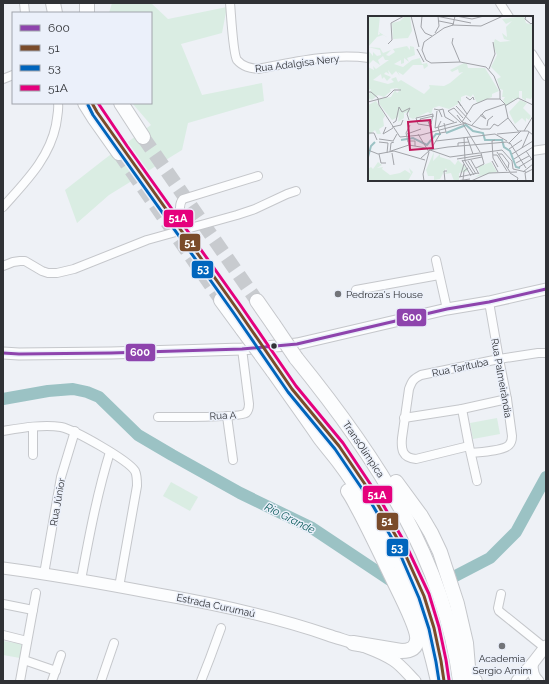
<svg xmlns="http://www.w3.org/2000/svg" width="549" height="684" font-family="Raleway,sans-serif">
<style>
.green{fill:#daede3}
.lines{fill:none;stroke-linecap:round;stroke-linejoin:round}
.river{stroke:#9bc2c4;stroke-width:12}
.highway-tunnel{stroke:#c8cbcf;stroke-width:14;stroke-dasharray:14 7;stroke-linecap:butt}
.street-casing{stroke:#c5c7cb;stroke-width:10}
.secondary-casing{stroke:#c5c7cb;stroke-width:13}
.highway-casing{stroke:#c5c7cb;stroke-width:16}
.street{stroke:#fcfdfe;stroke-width:8}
.secondary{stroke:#fcfdfe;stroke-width:11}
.highway{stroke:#fcfdfe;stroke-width:14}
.highway-bridge-casing{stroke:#c5c7cb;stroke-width:16;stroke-linecap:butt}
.highway-bridge{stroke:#fcfdfe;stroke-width:14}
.bus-1-casing{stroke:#ebf0fa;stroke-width:6}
.bus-2-casing{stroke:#ebf0fa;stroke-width:6}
.bus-3-casing{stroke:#ebf0fa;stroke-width:6}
.bus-4-casing{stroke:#ebf0fa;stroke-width:6}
.bus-1{stroke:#8e44ad;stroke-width:3}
.bus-2{stroke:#7a4b2a;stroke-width:3}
.bus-3{stroke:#0065bd;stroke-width:3}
.bus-4{stroke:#e5007d;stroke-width:3}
.poi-dot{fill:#727479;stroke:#ebf0fa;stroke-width:1.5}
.bus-dot{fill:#2f3135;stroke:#ebf0fa;stroke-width:1.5}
.labels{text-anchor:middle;stroke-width:3;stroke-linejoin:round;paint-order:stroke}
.street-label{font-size:10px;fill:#2f3135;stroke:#ebf0fa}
.poi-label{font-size:10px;fill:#2f3135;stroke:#ebf0fa;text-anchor:start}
.water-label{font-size:11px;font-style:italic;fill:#136162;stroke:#ebf0fa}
.inset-river{fill:none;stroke:#9bc2c4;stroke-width:2}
.inset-road{fill:none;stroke:#a2a4a9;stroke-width:1}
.view{fill:#c2185b;fill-opacity:0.15;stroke:#c2185b;stroke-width:2}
.inset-edge{fill:none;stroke:#2f3135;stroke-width:2}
.line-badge{stroke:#ebf0fa;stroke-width:1.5}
.badge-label{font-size:11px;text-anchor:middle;font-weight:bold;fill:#fff}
</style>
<rect width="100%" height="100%" fill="#eef1f6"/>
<!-- green -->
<g class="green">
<path d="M112 3H151L168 19 227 7 222 33 181 44 202 95 262 83 264 101 188 123 182 150 109 195 77 223 65 190 106 158 151 125 132 103H151V13H109Z"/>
<path d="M497 418 500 434 473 439 470 423Z"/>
<path d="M171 482 198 497 190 511 163 496Z"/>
<path d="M3 641 22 644 20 658 3 655Z"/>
</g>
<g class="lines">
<!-- river -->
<path class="river" d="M3 399 48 391 73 389 87 392 99 397 138 435 172 455 240 493 312 528 390 580 401 585 413 588H426L438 585 490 558 516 532 546 477"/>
<!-- highway-tunnel -->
<g class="highway-tunnel">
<path d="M143 137 257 301"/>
<path d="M119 153 221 300"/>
</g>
<!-- street casing -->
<g class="street-casing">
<g id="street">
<path d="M24 3 25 13"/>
<path d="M230 3C231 13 233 54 237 60 243 67 250 68 258 69 294 62 332 53 369 58"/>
<path d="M500 3 509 17"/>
<path d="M532 54 546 76"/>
<path d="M3 79 13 75"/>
<path d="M532 151 546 149"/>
<path d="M3 207C25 182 49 159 56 125 57 117 59 110 58 103"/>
<path d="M186 229C183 220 176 207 183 199L258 176"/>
<path d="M436 260 447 309"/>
<path d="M3 266 13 262 20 261H25L42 271 48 273H57L74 269 147 240 237 215 255 209 287 194 296 191"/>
<path d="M356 290 439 275"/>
<path d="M462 409 469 446 477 481"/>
<path d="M227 416 233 460"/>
<path d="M158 417C171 417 240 418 246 413 249 410 249 407 249 404L242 349"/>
<path d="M404 418 462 409 507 399"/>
<path d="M33 427V455"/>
<path d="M3 431C21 428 43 424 61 427 75 430 128 460 135 471 137 475 137 481 137 486L119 587"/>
<path d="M469 446 416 459C402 458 401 449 402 438L409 389C412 381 413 379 421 375L499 359 538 353H546"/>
<path d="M471 453C480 452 503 451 509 445 512 442 512 439 512 436L507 399 499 359 489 302"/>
<path d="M44 574 61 477 75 431"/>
<path d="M81 580C89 537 97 494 110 452"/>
<path d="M501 594 498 608 499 611 545 648"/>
<path d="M3 604 33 610"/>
<path d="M3 635 27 641"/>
<path d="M24 660 56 671"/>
<path d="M20 681 36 593"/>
<path d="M52 681 61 655"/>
<path d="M101 681 114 643"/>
<path d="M201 681 210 658 221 628"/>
</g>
</g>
<!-- secondary casing -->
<g class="secondary-casing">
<g id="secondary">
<path d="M3 353 19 354 111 353 242 349 297 344 447 309 489 302 546 289"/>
<path d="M3 568C55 575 106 584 158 594 216 604 273 616 328 635 349 642 374 648 393 660 401 665 408 674 415 681"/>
<path d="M532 664C532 670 533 677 538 681"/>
<path d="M517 681 532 664 546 646"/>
</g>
</g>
<!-- highway casing -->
<g class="highway-casing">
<g id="highway">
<path d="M53 3 55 13"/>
<path d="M87 3V13"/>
<path d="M85 103 95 119 119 153"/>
<path d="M121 103 143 137"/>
<path d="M221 300 243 330"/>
<path d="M257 301 273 324"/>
<path d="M296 358C373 453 444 557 460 681"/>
<path d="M273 371C289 394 305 416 320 438 326 446 333 454 339 462 360 490 378 521 394 552 415 592 428 637 438 681"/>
<path d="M396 482 421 516 431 533 440 552 457 604 466 643 468 667 469 673 475 681"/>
<path d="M348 491C353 498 356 505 360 512 371 533 381 554 391 575 397 588 419 629 417 640 416 649 409 651 401 651L353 643"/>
</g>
</g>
<!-- street -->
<use href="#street" class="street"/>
<!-- secondary -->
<use href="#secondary" class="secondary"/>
<!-- highway -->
<use href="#highway" class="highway"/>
<!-- highway-bridge casing -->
<g class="highway-bridge-casing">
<g id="highway-bridge">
<path d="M273 324 296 358"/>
<path d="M243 330 273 371"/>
</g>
</g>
<!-- highway-bridge -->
<use href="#highway-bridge" class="highway-bridge"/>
<!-- bus-1 casing -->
<g class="bus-1-casing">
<path id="bus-1" d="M3 353 19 354 111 353 242 349 297 344 447 309 489 302 546 289"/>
</g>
<!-- bus-2 casing -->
<g class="bus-2-casing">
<path id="bus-2" d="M92 103 97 112 237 309 292 389 339 446 373 496 401 545 424 596 434 628 441 661 444 681"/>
</g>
<!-- bus-3 casing -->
<g class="bus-3-casing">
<path id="bus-3" d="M88 105 93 115 233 312 288 392 335 449 369 499 397 547 419 598 429 629 436 662 439 681"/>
</g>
<!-- bus-4 casing -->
<g class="bus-4-casing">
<path id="bus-4" d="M98 103 127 146 241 306 296 386 343 443 377 494 405 543 429 594 439 627 446 660 449 680"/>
</g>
<!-- bus-1 -->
<use href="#bus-1" class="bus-1"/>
<!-- bus-2 -->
<use href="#bus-2" class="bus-2"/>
<!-- bus-3 -->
<use href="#bus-3" class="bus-3"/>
<!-- bus-4 -->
<use href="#bus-4" class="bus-4"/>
</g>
<!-- markers -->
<g class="poi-dot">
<circle cx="338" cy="294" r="4"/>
<circle cx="502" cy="646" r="4"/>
</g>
<circle class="bus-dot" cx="274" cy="346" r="3.5"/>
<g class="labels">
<!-- street labels -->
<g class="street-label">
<text transform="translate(297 63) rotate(-7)" y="4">Rua Adalgisa Nery</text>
<text transform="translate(460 367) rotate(-12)" y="4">Rua Tarituba</text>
<text transform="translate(502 378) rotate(80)" y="4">Rua Palmeirândia</text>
<text transform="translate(223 415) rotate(-3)" y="4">Rua A</text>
<text transform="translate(364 449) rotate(56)" y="4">TransOlímpica</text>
<text transform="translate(57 502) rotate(-80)" y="4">Rua Júnior</text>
<text transform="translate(216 605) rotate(12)" y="4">Estrada Curumaú</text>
</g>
<!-- poi labels -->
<g class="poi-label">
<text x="346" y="298">Pedroza's House</text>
<text x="502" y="662" text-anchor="middle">Academia<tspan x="502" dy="12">Sergio Amim</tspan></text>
</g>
<!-- water labels -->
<g class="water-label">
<text transform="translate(290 518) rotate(27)" y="4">Rio Grande</text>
</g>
</g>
<!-- overview -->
<g transform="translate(368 16)">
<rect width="165" height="165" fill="#eef1f6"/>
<path d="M0 0H12L10 19 12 18 11 16 20 22 15 19 9 21 0 31ZM37 0H42L44 15 40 22 25 23 24 7 32 5ZM156 0 158 7 165 9V79L163 83 158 82V85L154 82V75H151V82L147 84 144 82 146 85 138 90 135 84 137 81H134L135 74 132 73 129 63 133 61 123 51 129 39 125 29 127 23 132 26 143 25 136 23 134 17 139 21 138 11 144 5 138 8 134 3ZM39 30 42 34V30L46 31 47 39 39 42 41 46 36 42V47L33 48V44L26 48 35 51 44 44 52 42 54 48 59 47 60 50 56 53 55 49H45L35 59 30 56 32 60 28 55 24 59 20 54 21 58 18 56 16 58 23 61 19 65 16 61 14 63 13 58 5 64 20 68 26 66 23 63 28 61 30 66 33 64 56 78 62 72 61 69 76 70 82 67 95 56 91 57 90 53 84 56 82 54 96 47 99 48 100 52H117L131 75 124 78V81L109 87 105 78 103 81 98 79 93 81V86L91 84 90 88 81 93 71 90 65 92 63 98 60 96 45 103 41 101V96L36 97V102L30 106 31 97 30 101 24 104 12 89 11 83 23 81 27 74 29 77 32 74 29 72 22 73 23 75 16 81 10 79 4 84 0 82 3 73 0 74V51L6 54 5 50 8 53 21 44H17L15 40 10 44 12 49 5 44 0 49V34L5 40V36L9 40 13 39 12 34 0 31 12 32 15 37 23 34 18 39 21 40 27 36 25 33ZM152 84 159 87 155 92 163 100 161 104 158 102V106L154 102 147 108 141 96ZM8 85 17 100 15 103 16 110 11 113 13 118H9L7 114 0 120V89ZM66 136 65 145 72 138V141L82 144 87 149 90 144 101 155 91 157V164L86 165 83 157 77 158 79 155 78 152 72 163 66 164V160H60L58 154ZM10 146 14 149 9 152 15 151 14 153 22 159 32 157 37 154 43 158 41 152 45 156 40 165H0V153L3 151 5 153ZM123 146 129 156 107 161 112 158 110 151Z" fill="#daede3"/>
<path class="inset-river" d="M78 117 98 109 105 115 115 117 117 124H134L136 131 142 135 148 151 152 152M33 124 45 122 59 129 68 118H73M0 141 3 130 7 126"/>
<path class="inset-road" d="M43 0 51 31M54 0 53 11 57 17 64 20M68 0 103 7M87 0 85 9 76 12 56 26 54 34 58 44 63 47 92 46 118 51 126 60 132 75V83M88 0 104 3 116 0M158 0 157 3 163 8 165 6M71 5 86 8M84 9 113 10 135 0M67 17 71 10 70 0M85 22 84 27 92 46M20 28 24 24 23 7 36 0M49 33 56 46M121 53 127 38 125 26M0 76H3L10 82M98 81 102 84 105 81 106 84M10 82 11 89 32 121 53 119 98 107M132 83 137 88 140 102 150 115M0 86 19 81 26 74H33M88 90 103 106M93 90 90 85 99 98M137 90 150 82 165 89M86 92 80 95 93 107M86 92 95 102M66 93 71 94 74 101M71 94 75 93 77 101 86 106M69 95 67 112 89 106M89 99 94 106 113 113H122L126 108 130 110 140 102M112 99 118 103 114 98M52 103 53 105H60L64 116M52 103 66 100M94 106 105 89 119 83H132M25 107 28 105 31 91 34 96 42 92 39 98 41 104M63 108 65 98 48 102 50 108 63 110M95 108 112 136M103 110 117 95 137 88M119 110 120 104 125 100M18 111 15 118 25 112M24 111 33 109 35 104M150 115H160L165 119M156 115 165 100M1 117H6L9 124M72 117 78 116 76 107M39 118 53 113M50 118 61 136 55 158 56 165M127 118 139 125M129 118 151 116M96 121 97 145 106 159M99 121 105 138M11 123 25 125 29 118M127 124 124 125 125 142 130 151M39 125H47V130M68 125 127 118M11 126 20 127 19 137M141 127 153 115M142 127 158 152M41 129 38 117 42 109M90 130V127L101 126M80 131 139 126 142 128M154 132 161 116M63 133 72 118 70 111 73 105M141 133 154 124M0 134 10 138 26 135 57 144M61 134 80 131M23 135 41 129 58 132M158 135 165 145M22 136 23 127 26 126M129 136 142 156M24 137 26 149M11 138 13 147H18M131 138H134L141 147 140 152M144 138 165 125M125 139H129L139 155M53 142 62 134 82 141 134 134 144 145 145 153 158 156M89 143 114 139M146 143 165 131M94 144 103 160M103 144 111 158M94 145 114 141M100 145 108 158M124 145 130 156M148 147 161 140M151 151 164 143M108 152 116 148 113 137M155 156 165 148M142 157 150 162 149 165M91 161 110 157M92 161 96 148M95 164 96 155 100 152M77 165 76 155H79M88 165 102 163M103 165 121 157 149 156M158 165 157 157 165 153"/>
<path class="view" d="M62 104 65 132 42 134 40 106Z"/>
<rect width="165" height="165" class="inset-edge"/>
</g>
<g class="line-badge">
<rect x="163" y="209" width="31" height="19" rx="4" fill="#e5007d"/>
<rect x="179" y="233" width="22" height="19" rx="4" fill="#7a4b2a"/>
<rect x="191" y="260" width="23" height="19" rx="4" fill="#0065bd"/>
<rect x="396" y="308" width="31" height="19" rx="4" fill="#8e44ad"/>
<rect x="125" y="343" width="31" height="19" rx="4" fill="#8e44ad"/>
<rect x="362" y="485" width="31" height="19" rx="4" fill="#e5007d"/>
<rect x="376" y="512" width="23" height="19" rx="4" fill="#7a4b2a"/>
<rect x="386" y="538" width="23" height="19" rx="4" fill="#0065bd"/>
</g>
<g class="badge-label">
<text x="178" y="222">51A</text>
<text x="190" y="247">51</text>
<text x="203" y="273">53</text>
<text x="412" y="321">600</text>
<text x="140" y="356">600</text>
<text x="377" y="499">51A</text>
<text x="387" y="525">51</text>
<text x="397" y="552">53</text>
</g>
<!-- border -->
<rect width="549" height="684" fill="none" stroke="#2f3135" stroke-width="8"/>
<!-- legend -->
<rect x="12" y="12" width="140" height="92" fill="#ebf0fa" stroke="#a0a4ab"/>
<rect x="20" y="25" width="20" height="6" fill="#8e44ad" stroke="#a0a4ab"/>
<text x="48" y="32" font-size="12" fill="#2f3135">600</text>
<rect x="20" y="45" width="20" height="6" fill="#7a4b2a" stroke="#a0a4ab"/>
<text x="48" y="52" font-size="12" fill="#2f3135">51</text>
<rect x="20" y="65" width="20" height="6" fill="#0065bd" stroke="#a0a4ab"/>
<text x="48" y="72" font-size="12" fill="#2f3135">53</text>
<rect x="20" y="85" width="20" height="6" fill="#e5007d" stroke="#a0a4ab"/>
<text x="48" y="92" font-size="12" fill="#2f3135">51A</text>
</svg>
